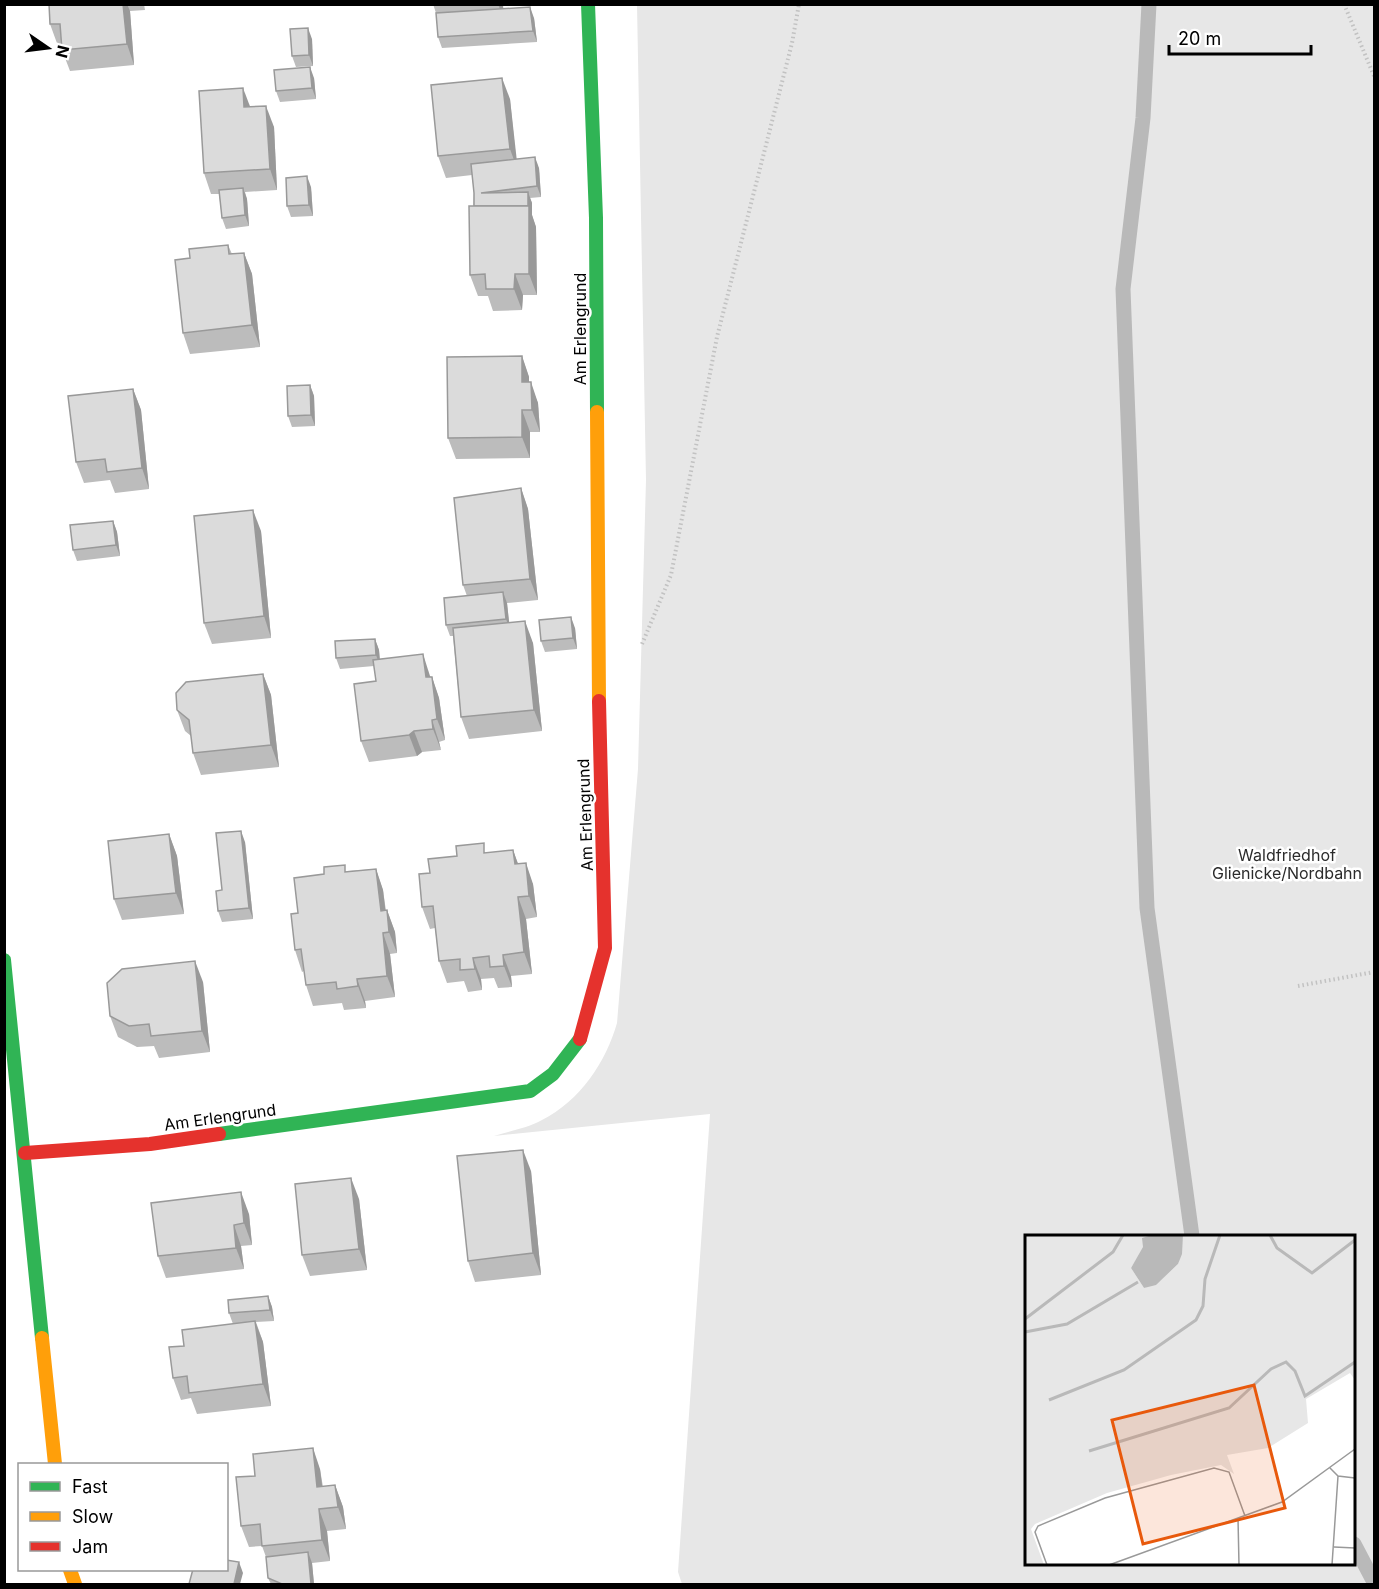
<svg xmlns="http://www.w3.org/2000/svg" width="1379" height="1589" font-family="Inter,sans-serif">
<style>
.green{fill:#e7e7e7;fill-rule:evenodd}
.lines{fill:none;stroke-linecap:round;stroke-linejoin:round}
.stream{stroke:#b9b9b9;stroke-width:15}
.path{stroke:#c2c2c2;stroke-width:4;stroke-dasharray:1.5 3;stroke-linecap:butt}
.fast{stroke:#30b455;stroke-width:14}
.slow{stroke:#ff9f0a;stroke-width:14}
.jam{stroke:#e5322d;stroke-width:14}
.wall{fill:#bcbcbc}
.shaded-wall{fill:#999}
.building{fill:#dbdbdb;stroke:#999;stroke-width:1.5}
.labels{text-anchor:middle;stroke-width:5;stroke-linejoin:round;paint-order:stroke}
.street-label{font-size:16px;fill:#000;stroke:#fff}
.park-label{font-size:16px;fill:#2b2b2b;stroke:#fff}
.inset-river{fill:none;stroke:#b9b9b9;stroke-width:3}
.inset-road{fill:none;stroke:#999;stroke-width:1.5}
.view{fill:#e8590c;fill-opacity:0.15;stroke:#e8590c;stroke-width:3}
.inset-edge{fill:none;stroke:#000;stroke-width:3}
</style>
<rect width="100%" height="100%" fill="#fff"/>
<!-- green -->
<path class="green" d="M637 5H1374V1584H682L678 1572 710 1114 494 1136C509 1131 528 1128 542 1120 580 1101 606 1062 617 1023L638 769 646 480ZM1026 1236H1354V1564H1026Z"/>
<g class="lines">
<!-- stream -->
<g class="stream">
<path d="M1149 4 1143 118 1123 289 1147 908 1192 1236"/>
<path d="M1354 1544 1374 1582"/>
</g>
<!-- path -->
<g class="path">
<path d="M1344 4 1374 76"/>
<path d="M1373 4 1374 8"/>
<path d="M642 644 671 575 717 337 792 43 799 4"/>
<path d="M1298 986 1374 972"/>
</g>
<!-- fast -->
<g class="fast">
<path d="M588 4 596 218 597 412"/>
<path d="M4 960 42 1338"/>
<path d="M219 1134 530 1091 553 1074 580 1039"/>
</g>
<!-- slow -->
<g class="slow">
<path d="M597 412 599 701"/>
<path d="M42 1338 55 1464"/>
<path d="M70 1570 75 1584"/>
</g>
<!-- jam -->
<g class="jam">
<path d="M580 1039 605 948 599 701"/>
<path d="M25 1153 150 1144 219 1134"/>
</g>
</g>
<!-- wall -->
<g class="wall">
<path d="M49 4H144L145 10 130 11 134 65 70 71 62 50V46H58L50 24Z"/>
<path d="M433 4H503V9L534 18 537 42 442 48 438 37 436 13Z"/>
<path d="M312 39 313 66 296 67 292 56Z"/>
<path d="M314 78 316 99 280 102 276 91Z"/>
<path d="M510 99 516 159 539 168 541 197 530 198 532 203V215L536 227 537 295H523L522 310 493 311 488 296H478L470 275 474 193 472 175 446 178 438 156Z"/>
<path d="M250 107 274 127 277 190 245 192 247 199 249 226 226 229 222 218 219 194H211L204 173Z"/>
<path d="M311 187 313 216 291 217 287 206Z"/>
<path d="M228 245 232 254 244 253 252 274 260 347 190 354 183 333 190 258Z"/>
<path d="M522 356 529 377V382L538 403 540 432H530V458L456 459 448 438Z"/>
<path d="M310 385 314 396 315 426 292 427 288 416Z"/>
<path d="M133 389 141 410 149 489 115 493 110 480 84 483 76 462Z"/>
<path d="M521 488 528 509 538 600 507 603 509 623 533 643 542 731 469 739 461 717 453 636H450L446 625 467 596 463 585Z"/>
<path d="M113 521 117 532 120 556 77 561 73 550Z"/>
<path d="M261 531 271 638 212 644 204 623Z"/>
<path d="M575 628 577 649 545 652 541 641Z"/>
<path d="M375 639 379 650 380 659 432 677 439 698 445 740 439 742 441 750 422 752 417 756 369 762 361 741 376 681 374 666 340 669 336 658Z"/>
<path d="M263 674 271 695 279 767 201 775 193 753 191 736 185 731 177 710Z"/>
<path d="M169 834 177 856 184 914 122 920 114 899Z"/>
<path d="M245 842 253 919 222 922 218 911 222 890Z"/>
<path d="M513 850 518 864 533 884 537 917 526 919 532 974 511 976 512 987 498 988 494 978 481 979 482 990 468 992 464 981 447 983 439 961 435 928 430 929 422 907 430 873 487 853Z"/>
<path d="M376 869 383 890 386 911 387 910 395 932 397 953 390 954 395 997 365 1001 366 1008 344 1010 342 1003 313 1006 306 985 304 971 302 972 295 950 298 913 347 871Z"/>
<path d="M203 982 210 1052 159 1058 154 1046 137 1047 118 1037 110 1016Z"/>
<path d="M531 1171 541 1275 475 1282 468 1261Z"/>
<path d="M359 1199 367 1270 310 1276 302 1255Z"/>
<path d="M249 1214 252 1245 241 1246 244 1269 166 1278 158 1256Z"/>
<path d="M268 1296 272 1307 274 1321 256 1322 263 1342 271 1406 197 1414 191 1398 181 1400 173 1378 184 1346 233 1324 229 1313Z"/>
<path d="M320 1469 323 1487 335 1485 343 1507 346 1529 327 1531 330 1561 312 1563 314 1584H271L268 1578 266 1557 262 1546 249 1547 241 1526Z"/>
</g>
<!-- shaded-wall -->
<g class="shaded-wall">
<path d="M123 4H127L130 11 134 65 127 44Z"/>
<path d="M498 4H503L504 20Z"/>
<path d="M530 7 534 18 537 42 533 31Z"/>
<path d="M308 28 312 39 313 66 309 55Z"/>
<path d="M310 67 314 78 316 99 312 88Z"/>
<path d="M502 78 510 99 518 171 510 149Z"/>
<path d="M243 88 251 109 244 107Z"/>
<path d="M266 106 274 127 277 190 270 169Z"/>
<path d="M535 157 539 168 541 197 537 186Z"/>
<path d="M307 176 311 187 313 216 309 205Z"/>
<path d="M243 188 247 199 249 226 245 215Z"/>
<path d="M528 192 532 203V215L536 227 537 295 529 274Z"/>
<path d="M244 253 252 274 260 347 252 325Z"/>
<path d="M515 274 523 295 522 310 514 289Z"/>
<path d="M522 356 529 377V404L522 382Z"/>
<path d="M531 382 538 403 540 432 532 410Z"/>
<path d="M310 385 314 396 315 426 311 415Z"/>
<path d="M133 389 141 410 149 489 142 468Z"/>
<path d="M522 410 530 432V458L522 437Z"/>
<path d="M521 488 528 509 538 600 530 579Z"/>
<path d="M253 510 261 531 271 638 264 616Z"/>
<path d="M113 521 117 532 120 556 116 545Z"/>
<path d="M503 592 507 603 510 630 506 619Z"/>
<path d="M571 617 575 628 577 649 573 638Z"/>
<path d="M525 621 533 643 542 731 534 710Z"/>
<path d="M375 639 379 650 380 666 376 655Z"/>
<path d="M423 654 430 676 434 699 426 677Z"/>
<path d="M263 674 271 695 279 767 271 745Z"/>
<path d="M432 677 439 698 445 740 437 719Z"/>
<path d="M432 720 439 742 441 750 433 729Z"/>
<path d="M414 731 422 752 417 756 409 735Z"/>
<path d="M241 831 245 842 253 919 249 908Z"/>
<path d="M169 834 177 856 184 914 176 893Z"/>
<path d="M513 850 521 872 515 864Z"/>
<path d="M526 863 533 884 537 917 529 896Z"/>
<path d="M376 869 383 890 388 933 381 911Z"/>
<path d="M518 897 526 919 532 974 524 952Z"/>
<path d="M387 910 395 932 397 953 389 932Z"/>
<path d="M383 933 390 954 395 997 387 976Z"/>
<path d="M503 955 511 976 512 987 504 966Z"/>
<path d="M473 958 481 979 482 990 475 969Z"/>
<path d="M195 961 203 982 210 1052 202 1031Z"/>
<path d="M357 979 365 1001 366 1008 358 986Z"/>
<path d="M523 1150 531 1171 541 1275 533 1253Z"/>
<path d="M351 1178 359 1199 367 1270 359 1249Z"/>
<path d="M241 1192 249 1214 252 1245 244 1223Z"/>
<path d="M234 1225 241 1246 244 1269 236 1248Z"/>
<path d="M268 1296 272 1307 274 1321 270 1310Z"/>
<path d="M255 1321 263 1342 271 1406 263 1384Z"/>
<path d="M313 1448 320 1469 325 1509 317 1487Z"/>
<path d="M335 1485 343 1507 346 1529 338 1507Z"/>
<path d="M319 1509 327 1531 330 1561 322 1540Z"/>
<path d="M308 1552 312 1563 314 1584H311Z"/>
<path d="M239 1562 243 1573 240 1584H234Z"/>
</g>
<!-- building -->
<g class="building">
<path d="M49 4H123L127 44 62 50 60 24H50Z"/>
<path d="M530 7 533 31 438 37 436 13Z"/>
<path d="M308 28 309 55 292 56 290 29Z"/>
<path d="M310 67 312 88 276 91 274 70Z"/>
<path d="M502 78 510 149 438 156 431 85Z"/>
<path d="M243 88 244 107 266 106 270 169 204 173 199 91Z"/>
<path d="M535 157 537 186 481 193 528 192V206H474V193L471 164Z"/>
<path d="M307 176 309 205 287 206 286 178Z"/>
<path d="M243 188 245 215 222 218 219 190Z"/>
<path d="M469 206H529V274H515L514 289H486L485 274 470 275Z"/>
<path d="M228 245 229 254 244 253 252 325 183 333 175 260 190 258 189 249Z"/>
<path d="M522 356V382H531L532 410H522V437L448 438 447 357Z"/>
<path d="M310 385 311 415 288 416 287 386Z"/>
<path d="M133 389 142 468 107 472 105 459 76 462 68 396Z"/>
<path d="M521 488 530 579 463 585 454 498Z"/>
<path d="M253 510 264 616 204 623 194 516Z"/>
<path d="M113 521 116 545 73 550 70 525Z"/>
<path d="M503 592 506 619 446 625 444 598Z"/>
<path d="M571 617 573 638 541 641 539 620Z"/>
<path d="M525 621 534 710 461 717 453 628Z"/>
<path d="M375 639 376 655 336 658 335 641Z"/>
<path d="M423 654 426 677H432L437 719 432 720 433 729 414 731 409 735 361 741 354 684 376 681 373 660Z"/>
<path d="M263 674 271 745 193 753 189 720 177 710 176 693 186 682Z"/>
<path d="M241 831 249 908 218 911 216 891 222 890 216 833Z"/>
<path d="M169 834 176 893 114 899 108 841Z"/>
<path d="M484 843V853L513 850 515 864 526 863 529 896 518 897 524 952 503 955 504 966 490 967 489 956 473 958 475 969 460 970V959L439 961 433 906 422 907 419 874 430 873 428 859 457 856 456 846Z"/>
<path d="M345 865V872L376 869 381 911 387 910 389 932 383 933 387 976 357 979 358 986 337 989 336 982 306 985 301 949 295 950 291 914 298 913 294 878 324 874V867Z"/>
<path d="M195 961 202 1031 151 1036 149 1024 129 1026 110 1016 107 983 122 969Z"/>
<path d="M523 1150 533 1253 468 1261 457 1156Z"/>
<path d="M351 1178 359 1249 302 1255 295 1184Z"/>
<path d="M241 1192 244 1223 234 1225 236 1248 158 1256 151 1203Z"/>
<path d="M268 1296 270 1310 229 1313 228 1300Z"/>
<path d="M255 1321 263 1384 189 1393 187 1376 173 1378 169 1347 184 1346 182 1330Z"/>
<path d="M313 1448 317 1487 335 1485 338 1507 319 1509 322 1540 262 1546 260 1524 241 1526 236 1477 255 1476 253 1454Z"/>
<path d="M308 1552 311 1584H282L268 1578 266 1557Z"/>
<path d="M226 1560 239 1562 234 1584H189L193 1569H226Z"/>
</g>
<g class="labels">
<!-- street labels -->
<g class="street-label">
<text transform="translate(580 329) rotate(-90)" y="6">Am Erlengrund</text>
<text transform="translate(585 815) rotate(-92)" y="6">Am Erlengrund</text>
<text transform="translate(220 1117) rotate(-8)" y="6">Am Erlengrund</text>
</g>
<!-- park labels -->
<g class="park-label">
<text x="1287" y="861">Waldfriedhof<tspan x="1287" dy="18">Glienicke/Nordbahn</tspan></text>
</g>
</g>
<!-- overview -->
<g transform="translate(1025 1235)">
<rect width="330" height="330" fill="#fff"/>
<path d="M0 0H127L106 33 119 53 135 46 153 29 158 0H330V145L325 138 281 164 283 188 243 213 202 220 209 239 196 230 146 240 82 258 10 289 6 294 19 330H0Z" fill="#e7e7e7"/>
<path d="M127 0H158L157 19 153 29 131 50 119 53 106 33 118 12 117 3Z" fill="#b9b9b9"/>
<path class="inset-river" d="M245 0 252 13 287 38 330 5M0 84 88 17 98 0M0 97 42 89 113 47M24 165 99 135 171 85 178 71 180 44 195 0M64 216 204 173 246 134 261 127 270 136 280 161 330 127"/>
<path class="inset-road" d="M305 233 313 241 330 243M213 283 214 330M309 312 330 313M22 330 10 297 13 291 80 263 189 233 204 237 220 281M84 330 257 267 330 214M307 330 313 241"/>
<path class="view" d="M229 150 260 273 118 309 87 185Z"/>
<rect width="330" height="330" class="inset-edge"/>
</g>
<!-- border -->
<rect width="1379" height="1589" fill="none" stroke="#000000" stroke-width="12"/>
<!-- legend -->
<rect x="18" y="1463" width="210" height="108" fill="#ffffff" stroke="#999999" stroke-width="1.5"/>
<rect x="30" y="1482" width="30" height="9" fill="#30b455" stroke="#999999" stroke-width="1.5"/>
<text x="72" y="1493" font-size="18" fill="#000000">Fast</text>
<rect x="30" y="1512" width="30" height="9" fill="#ff9f0a" stroke="#999999" stroke-width="1.5"/>
<text x="72" y="1523" font-size="18" fill="#000000">Slow</text>
<rect x="30" y="1542" width="30" height="9" fill="#e5322d" stroke="#999999" stroke-width="1.5"/>
<text x="72" y="1553" font-size="18" fill="#000000">Jam</text>
<!-- north arrow -->
<g transform="translate(48 48) rotate(104)" stroke="#ffffff" stroke-width="4.5" paint-order="stroke">
<path d="M0-4.5L10 22L0 15L-10 22Z" fill="#000000"/>
<text y="-9" font-size="16" font-weight="bold" text-anchor="middle" fill="#000000">N</text>
</g>
<!-- scale -->
<path d="M1169 45v9h142v-9" fill="none" stroke="#000000" stroke-width="3"/>
<text x="1178" y="45" font-size="18" fill="#000000" stroke="#ffffff" stroke-width="4.5" paint-order="stroke">20 m</text>
</svg>
